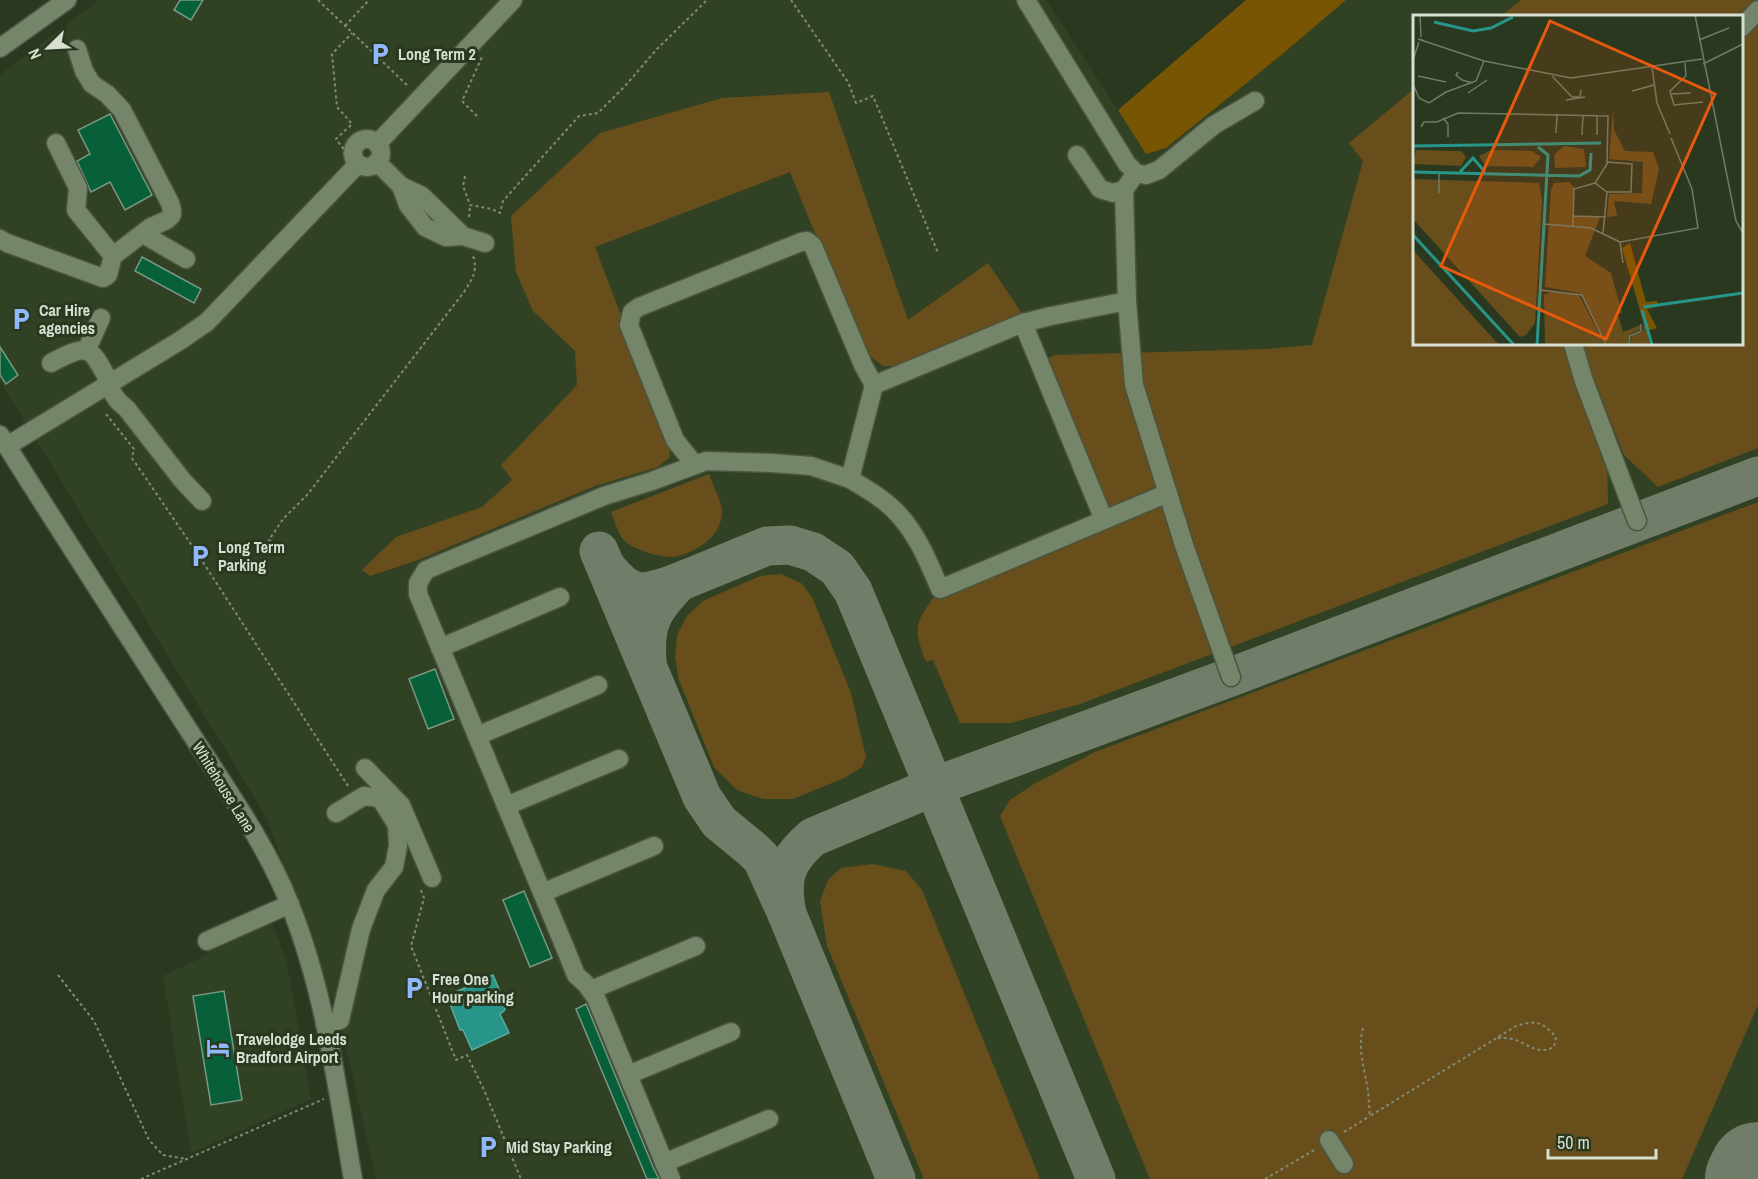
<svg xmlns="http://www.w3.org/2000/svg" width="1758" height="1179" font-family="'Archivo Narrow',sans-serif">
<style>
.built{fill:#314224;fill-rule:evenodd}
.green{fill:#684e1b}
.forest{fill:#785502}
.water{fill:#279589;stroke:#5cab9e;stroke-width:1.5}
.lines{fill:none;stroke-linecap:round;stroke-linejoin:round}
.taxiway{stroke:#717d68;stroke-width:39}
.runway{stroke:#717d68;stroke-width:98}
.building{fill:#08603b;stroke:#789884;stroke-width:1.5}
.minor-casing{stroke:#4a5540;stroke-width:21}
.path{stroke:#808b77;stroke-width:2;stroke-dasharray:3 3;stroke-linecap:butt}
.minor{stroke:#748569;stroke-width:18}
.labels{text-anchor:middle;stroke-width:6;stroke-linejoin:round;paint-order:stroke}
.poi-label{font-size:16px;font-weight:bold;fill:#d6dfd0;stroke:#2a381f;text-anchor:start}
.street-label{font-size:16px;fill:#d6dfd0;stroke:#2a381f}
.inset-river{fill:none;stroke:#279589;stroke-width:3}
.inset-road{fill:none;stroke:#6f7b66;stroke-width:1.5}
.view{fill:#e8590c;fill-opacity:0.15;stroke:#e8590c;stroke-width:3}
.inset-edge{fill:none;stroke:#d6dfd0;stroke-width:3}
</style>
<rect width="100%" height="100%" fill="#2a381f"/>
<!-- built -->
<g class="built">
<path d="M99 0H1046L1147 154 1166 148 1280 56 1346 0H1758V1179H376L340 1020 266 816 0 381V75ZM1414 16H1742V344H1414Z"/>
<path d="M260 905 273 925 287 963 311 1099 191 1153 163 976 207 955 199 932Z"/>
</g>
<!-- green -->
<g class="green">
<path d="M1521 0H1758V2L1742 16H1501Z"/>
<path d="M1758 21V448L1658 487 1624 455 1580 344H1742V40Z"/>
<path d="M1414 89V344H1564L1569 361 1607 457 1608 504 1080 704 1011 723H960L933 660 926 662C914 630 913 625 934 597L1111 524 1045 360 1055 355 1266 349 1312 345 1363 161 1349 143Z"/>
<path d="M829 92 908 320 988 263 1023 315 901 366H883L863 351 790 172 595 247 669 441 670 457 658 467 595 486 418 560 370 576 362 570 396 537 482 507 512 480 501 465 577 385 575 351 533 311 516 272 511 216 600 133 722 98Z"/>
<path d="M709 474C712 484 721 500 722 509 723 535 700 550 678 556 665 560 634 550 625 541 618 535 615 521 611 512Z"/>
<path d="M1758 502V1005L1682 1179H1150L1000 816 1010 800 1034 784 1095 752Z"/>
<path d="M781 574 801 583 812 597 851 693 866 757 862 767 844 778 793 799H763L737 790 714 767 679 680 675 658 677 635 687 616 703 601 760 576Z"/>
<path d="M873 864 906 871 922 890 1040 1179H924L827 946 820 901 828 880 841 868Z"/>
</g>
<!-- forest -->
<path class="forest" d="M1246 0H1346L1280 56 1166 148 1146 154 1118 110Z"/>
<!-- water -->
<path class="water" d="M493 975 506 1006 504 1011 500 1014 509 1033 472 1050 463 1030H460L447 996Z"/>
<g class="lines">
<!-- taxiway -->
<g class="taxiway">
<path d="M599 551 702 797 719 822 753 850 762 859 787 914 896 1179"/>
<path d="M607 568C632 599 644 595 679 582 653 609 644 622 647 661"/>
<path d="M679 582 767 546 790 545 813 552 837 568 853 591 863 615 1096 1179"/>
<path d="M787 914C780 878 785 861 813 837L933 787 1231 677 1758 476"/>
</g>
<!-- runway -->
<path class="runway" d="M1754 1179 1758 1171"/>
</g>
<!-- building -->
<g class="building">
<path d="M180 0H203L191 20 174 10Z"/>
<path d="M110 114 152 195 125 210 110 182 91 192 77 161 90 154 78 130Z"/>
<path d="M142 257 201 289 194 303 135 271Z"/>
<path d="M0 347 18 375 6 384 0 375Z"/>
<path d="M435 669 454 719 428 729 409 679Z"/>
<path d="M524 891 552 958 530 967 503 900Z"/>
<path d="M224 991 242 1100 211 1105 193 996Z"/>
<path d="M586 1004 653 1167 659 1179H647L576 1009Z"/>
</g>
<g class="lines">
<!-- minor casing -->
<g class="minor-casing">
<g id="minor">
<path d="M1026 0 1127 164 1136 173 1146 175 1159 170 1214 125 1255 101"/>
<path d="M1742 27 1758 10"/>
<path d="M0 48 67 0"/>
<circle cx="367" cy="153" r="14"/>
<path d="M56 143 78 188 76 210 113 256"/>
<path d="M377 144 513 0"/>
<path d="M1077 155 1100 189 1113 193 1124 190"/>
<path d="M377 162 401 186 422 196 463 236 485 243"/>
<path d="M1136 173 1124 190 1127 301 1134 385 1185 548 1231 677"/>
<path d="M401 186 408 205 425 227 446 237 463 236"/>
<path d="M143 234 186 259"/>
<path d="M0 239 7 243 103 278 108 275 113 256 151 227 167 220 172 215V210L170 203 122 110 107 94 92 84 84 71 77 49"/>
<path d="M1023 323 1104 520"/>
<path d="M1573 344 1584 381 1637 521"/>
<path d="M86 351 101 318"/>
<path d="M51 363C90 342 90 346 110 383"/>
<path d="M107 385 118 401 127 409 183 481 202 501"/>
<path d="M0 435C62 534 125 631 188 729 223 784 267 845 290 905 325 992 337 1087 353 1179"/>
<path d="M7 446 181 340 207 322 358 164"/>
<path d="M695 465 675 440 629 325 632 312 639 307 801 242 807 241 813 246 863 365 874 385"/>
<path d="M850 479C867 489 886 500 899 515 918 536 929 563 940 589L1168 493"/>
<path d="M440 648 560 597"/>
<path d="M477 736 598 685"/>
<path d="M365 768 401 805 432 878"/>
<path d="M506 806 619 759"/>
<path d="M542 893 654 846"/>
<path d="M207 941 290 904"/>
<path d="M591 990 696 946"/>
<path d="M325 1025 340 1020 361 929 376 890 394 867 398 846 397 825 380 798 364 796 336 813"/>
<path d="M628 1075 731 1032"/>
<path d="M1329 1140 1344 1164"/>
<path d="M664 1163 769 1119"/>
<path d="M671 1179 596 998 586 984 576 975 566 950 418 594V583L426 570 604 496 652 481 706 461 772 463 811 466 850 479 874 385 1023 323 1051 316 1127 301"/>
</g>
</g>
<!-- path -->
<g class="path">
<path d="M318 0 408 86"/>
<path d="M791 0 848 82 856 103 873 96 938 253"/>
<path d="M345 26 369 0"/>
<path d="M477 116 462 101 482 57"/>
<path d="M345 155 343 148 336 139 352 124 337 107 332 54 352 33"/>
<path d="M465 176 463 186 470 205 492 209 500 213 503 201 579 116 598 113 625 86 657 49 707 0"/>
<path d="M469 217 470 205"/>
<path d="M106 414 134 449 132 458 197 553 348 786"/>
<path d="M276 545 269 540 283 519 307 495 464 292C472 279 477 273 474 258L471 256"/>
<path d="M421 890 424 898 411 946 456 1060 467 1055 484 1090 521 1179"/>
<path d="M58 975 94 1021 149 1140 163 1155 186 1159"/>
<path d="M1363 1028C1357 1049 1365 1070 1368 1091 1369 1100 1369 1108 1370 1116L1516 1026C1537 1020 1541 1021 1556 1037L1554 1047C1537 1056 1528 1043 1512 1039 1507 1038 1502 1038 1497 1038"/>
<path d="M1344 1132 1370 1116"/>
<path d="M141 1179 324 1099"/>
<path d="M1265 1179 1316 1149"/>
</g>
<!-- minor -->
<use href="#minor" class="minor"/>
</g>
<!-- icons -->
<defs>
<g id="parking-bare" transform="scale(1.8)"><path d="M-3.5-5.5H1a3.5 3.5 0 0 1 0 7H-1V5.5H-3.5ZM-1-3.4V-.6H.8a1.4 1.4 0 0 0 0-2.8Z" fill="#90b8fd" stroke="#2a381f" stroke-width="2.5" paint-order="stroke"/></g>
<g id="hotel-bare" transform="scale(1.8)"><path d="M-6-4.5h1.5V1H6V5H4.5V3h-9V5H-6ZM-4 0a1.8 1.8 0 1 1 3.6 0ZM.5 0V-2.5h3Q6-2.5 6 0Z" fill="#90b8fd" stroke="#2a381f" stroke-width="2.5" paint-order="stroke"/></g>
</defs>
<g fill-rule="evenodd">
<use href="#parking-bare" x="380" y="54"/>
<use href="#parking-bare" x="21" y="319"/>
<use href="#parking-bare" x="200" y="556"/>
<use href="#parking-bare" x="414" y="988"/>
<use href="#hotel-bare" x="218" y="1048"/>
<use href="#parking-bare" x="488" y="1147"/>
</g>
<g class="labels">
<!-- poi labels -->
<g class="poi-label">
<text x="398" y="60">Long Term 2</text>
<text x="39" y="316">Car Hire<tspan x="39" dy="18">agencies</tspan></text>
<text x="218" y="553">Long Term<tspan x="218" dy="18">Parking</tspan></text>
<text x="432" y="985">Free One<tspan x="432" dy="18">Hour parking</tspan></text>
<text x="236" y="1045">Travelodge Leeds<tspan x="236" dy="18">Bradford Airport</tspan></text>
<text x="506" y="1153">Mid Stay Parking</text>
</g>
<!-- street labels -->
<g class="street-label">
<text transform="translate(224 787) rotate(58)" y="6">Whitehouse Lane</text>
</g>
</g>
<!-- overview -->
<g transform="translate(1413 15)">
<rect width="330" height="330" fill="#2a381f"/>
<path d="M200 94 201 115 212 136 240 137 246 154 238 189 201 186 204 201 194 202 196 179 229 178 230 147 196 144ZM151 131 171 134 173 152 142 153 141 140ZM3 135 48 136 53 142 48 151 0 149ZM78 135 119 136 128 142 120 152 72 151 66 141ZM0 164 126 168 129 185 122 308 113 320 107 322 0 204ZM156 167 161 172 160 201 187 202 172 241 198 258 209 298 205 299 210 317 227 310 228 314 218 319 215 330H194L167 278 132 272 138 175 141 168ZM0 235 86 330H0ZM138 277 166 280 192 330H132L131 280ZM231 308 237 330H217L219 321 230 316Z" fill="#684e1b"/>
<path d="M217 228 233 287 244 286 246 291 234 294 244 313 233 316 209 233Z" fill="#785502"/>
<path class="inset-river" d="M21 7 60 16 78 13 100 2M0 131 188 128M0 157 166 161 177 155 178 138M47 157 60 143 72 157M0 220 101 330M231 292 330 278M229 295 239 330M124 330 135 140 125 132"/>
<path class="inset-road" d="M7 0 8 22M282 0 323 206 330 218M10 25 5 24 71 46 158 63 289 44M286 25 316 13M0 45 6 27M272 48 273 61 257 76 261 90 290 87M290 49 330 29M239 52 244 88 257 119M45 57 43 60 49 65 60 68M5 61 33 67M139 61 159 82H167L168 75M0 69 6 83 16 88 33 77 63 66 71 46M219 76 241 70M55 78 74 65M259 79 278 78M153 85 172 82M30 103 35 109V122M8 112 11 107H24L45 98 195 101 194 149 182 168 194 177 190 218M143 118 144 99M169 120 170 100M184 120V100M194 147 219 149 218 177H194M26 178V158M161 201 193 202M131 209 178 213 207 227M160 211 161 174 182 168M210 248 207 227 285 213 279 174 258 123M127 275 169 280 193 330M216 330 217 321 228 316V309"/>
<path class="view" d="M137 6 302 79 193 324 28 251Z"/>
<rect width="330" height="330" class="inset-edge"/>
</g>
<!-- north arrow -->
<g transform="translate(48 48) rotate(246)" stroke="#2a381f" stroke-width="4.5" paint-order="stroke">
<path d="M0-4.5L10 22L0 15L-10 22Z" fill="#d6dfd0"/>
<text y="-9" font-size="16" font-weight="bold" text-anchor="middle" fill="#d6dfd0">N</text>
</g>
<!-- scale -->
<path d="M1548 1149v9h108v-9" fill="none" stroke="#d6dfd0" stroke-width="3"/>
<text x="1557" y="1149" font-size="18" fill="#d6dfd0" stroke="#2a381f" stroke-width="4.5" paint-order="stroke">50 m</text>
</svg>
